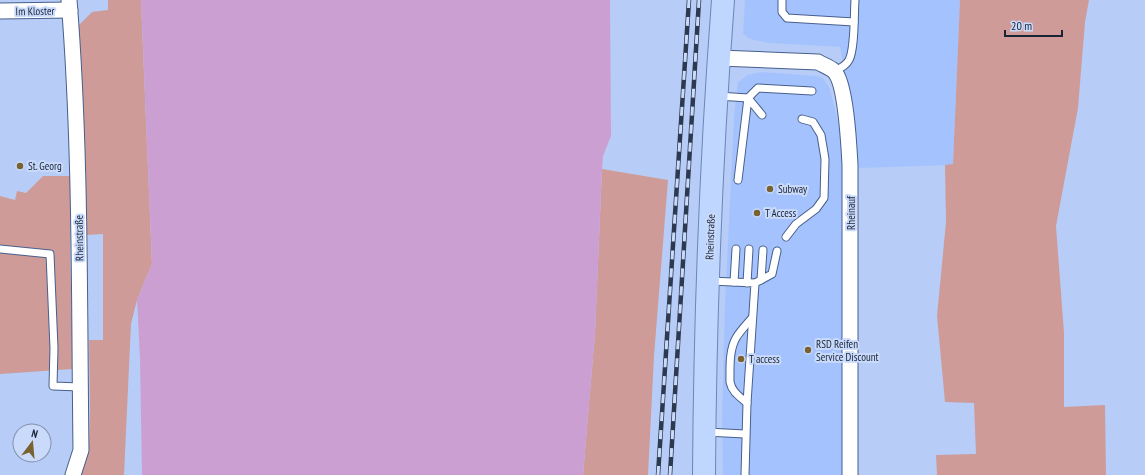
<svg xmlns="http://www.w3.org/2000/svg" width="1145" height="475" font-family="'PT Sans Narrow',sans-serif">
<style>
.built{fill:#a4c3fe}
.green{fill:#cf9b98}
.water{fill:#cc9fd2}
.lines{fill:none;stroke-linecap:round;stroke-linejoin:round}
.service-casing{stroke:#475f8d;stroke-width:9}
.minor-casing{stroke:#475f8d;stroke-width:17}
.primary-casing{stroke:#6a86b8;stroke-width:24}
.service{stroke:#fff;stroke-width:7}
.minor{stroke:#fff;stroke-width:15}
.primary{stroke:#bfd6fe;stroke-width:22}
.rail-casing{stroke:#2d394f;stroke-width:4.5}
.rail{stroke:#c9dafa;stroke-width:3;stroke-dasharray:9;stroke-linecap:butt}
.poi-dot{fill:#796131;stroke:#c9dafa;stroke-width:1.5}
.labels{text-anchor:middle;stroke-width:4;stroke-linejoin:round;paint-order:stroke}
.street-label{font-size:11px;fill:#192437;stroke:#c9dafa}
.poi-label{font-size:11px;fill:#192437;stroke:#c9dafa;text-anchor:start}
</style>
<rect width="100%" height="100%" fill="#b7cdf7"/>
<!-- built -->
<g class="built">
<path d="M745 0H960L953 165 859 168 848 91 840 47 769 43 754 40 748 38 743 33Z"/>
<path d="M761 72 817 76 823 78 830 89 839 125 843 157 842 475H723L722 418 725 304 734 116 738 82 748 75Z"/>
</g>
<!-- green -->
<g class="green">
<path d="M108 0H141L152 264 137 300 131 324 124 475H81L89 447 90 411 89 340H103V234L86 235 77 27 92 12 108 10Z"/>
<path d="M960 0H1089L1085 22 1078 108 1056 226 1064 333V407L1105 405 1106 475H937L936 455 976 454 974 403 945 402 937 316 946 222 945 165 953 164Z"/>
<path d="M602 169 668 180 654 356 648 475H583L595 333Z"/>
<path d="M43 176H71L70 247 73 369 0 374V196L15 200 17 191 26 193Z"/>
</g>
<!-- water -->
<path class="water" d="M141 0H610L611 136 603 156 602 169 595 333 583 475H142L140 359 137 300 152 264Z"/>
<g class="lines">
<!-- service casing -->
<g class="service-casing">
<g id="service">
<path d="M782 0V12L787 18 854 22"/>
<path d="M834 71C840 68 846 66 849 60 855 49 854 13 855 0"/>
<path d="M718 96 748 98 758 88 812 91"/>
<path d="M738 180 748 98 762 115"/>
<path d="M786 237 796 224 816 209 824 198 825 159 821 135 813 122 802 119"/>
<path d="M0 249 50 254 54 348 53 386 80 387"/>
<path d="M761 280 763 250"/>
<path d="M710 281 755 283 747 403 745 475"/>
<path d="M734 282 736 249"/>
<path d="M747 283 749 249"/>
<path d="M755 283 772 274 777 251"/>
<path d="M747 403C739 396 732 392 730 382 730 368 729 350 736 338 740 331 747 324 752 318"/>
<path d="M706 432 745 434"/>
</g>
</g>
<!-- minor casing -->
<g class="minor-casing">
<g id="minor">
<path d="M69 0C81 150 79 300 81 450L73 475"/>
<path d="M0 11 70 10"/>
<path d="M719 58 818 62C823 65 829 67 834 71 846 83 849 147 850 165V475"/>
</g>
</g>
<!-- primary casing -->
<g class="primary-casing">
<path id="primary" d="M704 475C705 317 711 158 723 0"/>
</g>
<!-- service -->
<use href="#service" class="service"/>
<!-- minor -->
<use href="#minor" class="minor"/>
<!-- primary -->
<use href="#primary" class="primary"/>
<!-- rail casing -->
<g class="rail-casing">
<g id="rail">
<path d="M658 475 689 0"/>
<path d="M670 475 699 0"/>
</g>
</g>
<!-- rail -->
<use href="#rail" class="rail"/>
</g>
<!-- markers -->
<g class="poi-dot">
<circle cx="20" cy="166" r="4"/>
<circle cx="770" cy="189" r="4"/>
<circle cx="757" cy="213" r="4"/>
<circle cx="808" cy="350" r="4"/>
<circle cx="741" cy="359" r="4"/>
</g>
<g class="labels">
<!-- street labels -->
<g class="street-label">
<text transform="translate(35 11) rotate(-1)" y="4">Im Kloster</text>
<text transform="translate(851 213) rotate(-90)" y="4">Rheinauf</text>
<text transform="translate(710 237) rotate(-88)" y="4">Rheinstraße</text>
<text transform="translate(79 238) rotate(-91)" y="4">Rheinstraße</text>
</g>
<!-- poi labels -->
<g class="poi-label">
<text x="28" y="170">St. Georg</text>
<text x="778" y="193">Subway</text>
<text x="765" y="217">T Access</text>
<text x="816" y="348">RSD Reifen<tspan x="816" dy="13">Service Discount</tspan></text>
<text x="749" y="363">T access</text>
</g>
</g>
<!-- north arrow -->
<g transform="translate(32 443) rotate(16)"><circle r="19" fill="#c9dafa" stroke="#8391ac"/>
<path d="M0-3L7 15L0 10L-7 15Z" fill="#796131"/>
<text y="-6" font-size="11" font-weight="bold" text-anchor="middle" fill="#192437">N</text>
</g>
<!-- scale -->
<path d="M1005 30v6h57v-6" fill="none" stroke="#192437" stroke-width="2"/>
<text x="1011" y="30" font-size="12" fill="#192437" stroke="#c9dafa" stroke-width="3" paint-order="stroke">20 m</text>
</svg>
